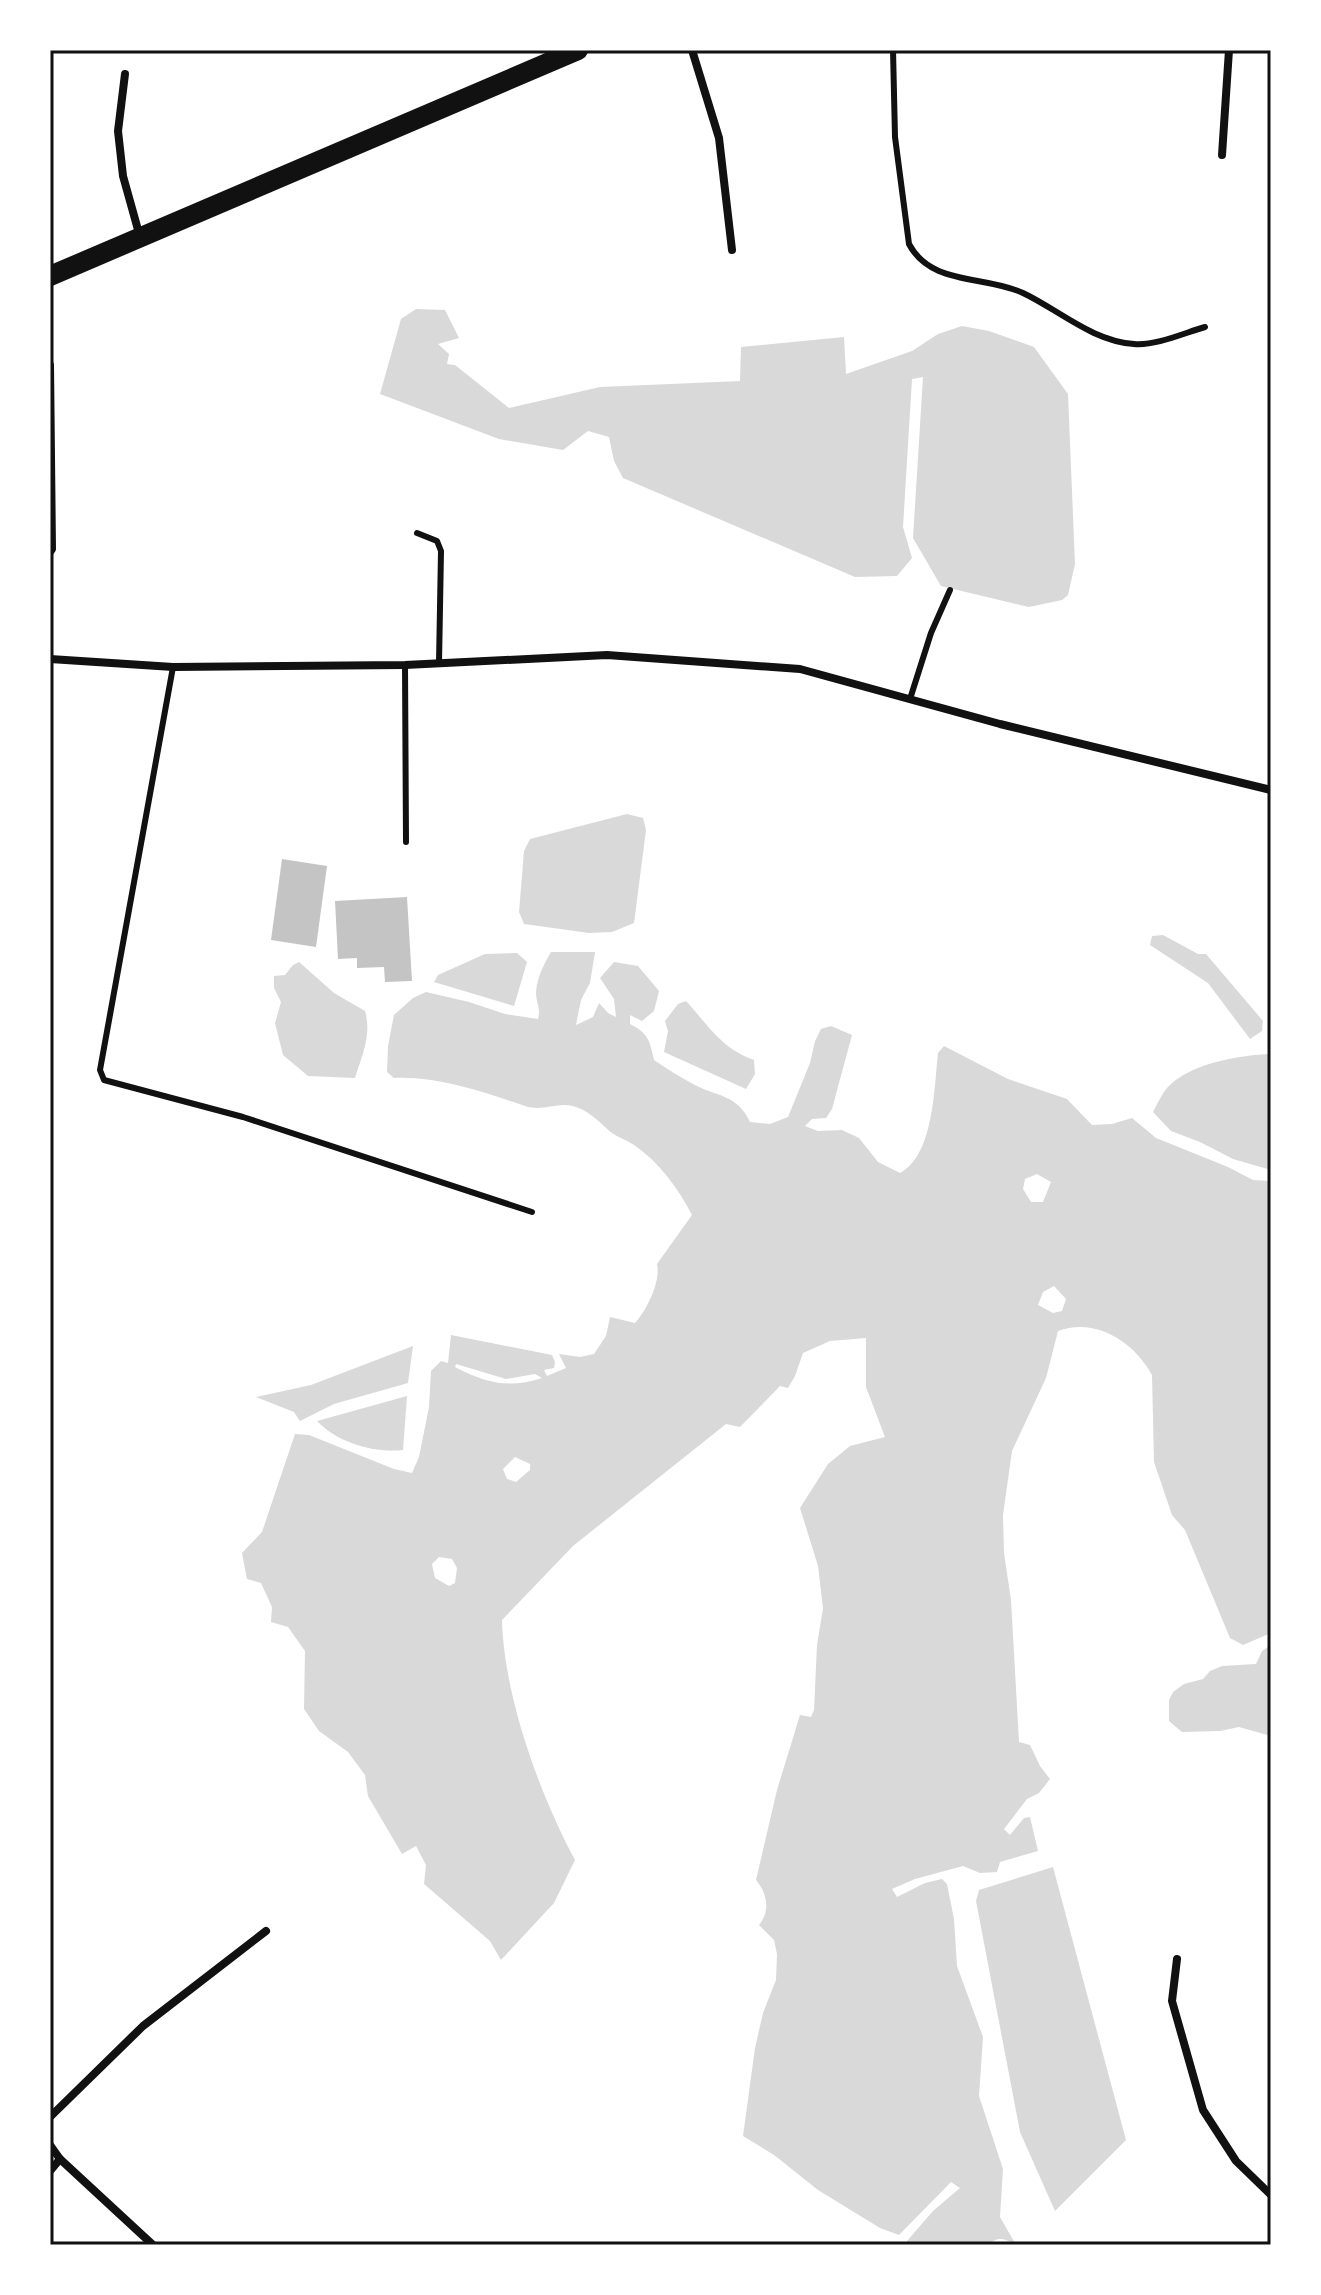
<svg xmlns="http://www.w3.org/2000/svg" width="1321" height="2295" font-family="Manrope,sans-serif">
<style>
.water{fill:#d9d9d9;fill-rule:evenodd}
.building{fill:#c4c4c4}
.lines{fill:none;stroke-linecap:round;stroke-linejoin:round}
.service{stroke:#111;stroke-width:6}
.minor{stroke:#111;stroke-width:8}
.trunk{stroke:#111;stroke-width:20}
.neatline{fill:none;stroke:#111;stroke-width:3}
</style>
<rect width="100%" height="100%" fill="#fff"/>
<!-- water -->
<g class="water">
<path d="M416 309 445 310 459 338 438 344 449 354 447 364 455 365 509 408 600 387 740 381 741 347 844 337 846 374 912 351 938 334 962 326 989 331 1034 347 1068 394 1075 564 1068 595 1062 600 1029 607 941 586 913 538 923 377 912 379 903 527 912 558 897 576 855 577 623 478 614 461 609 437 588 431 563 450 499 439 380 394 401 319Z"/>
<path d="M627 814 643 818 646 830 634 923 612 932 589 933 524 924 519 912 524 851 530 839Z"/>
<path d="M1163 935 1198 954H1206L1263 1021 1262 1031 1250 1039 1208 983 1150 945 1152 936Z"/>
<path d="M551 952H595L590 983 581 1000 576 1025 593 1017 599 1003 608 1013 616 1017 614 999 600 978 614 962 638 966 659 991 654 1011 642 1021 630 1015V1024C648 1033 650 1041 654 1060 667 1069 680 1077 693 1084 717 1097 737 1094 750 1122L770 1124 788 1117 810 1063 815 1041 821 1029 831 1026 852 1035 832 1109 826 1118 812 1119 805 1126 818 1131 842 1130 859 1138 878 1162 900 1173C934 1155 934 1088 938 1053L944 1046 1008 1079 1067 1099 1092 1125 1112 1124 1132 1118 1156 1138 1228 1167 1253 1180 1271 1181V1633L1243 1645 1230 1638 1185 1530 1172 1515 1154 1462 1152 1375C1134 1342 1096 1317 1058 1331L1046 1378 1012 1451 1003 1515 1004 1553 1011 1600 1019 1742 1030 1745 1040 1766 1050 1779 1039 1793 1027 1799 1004 1829 1010 1835 1024 1818 1030 1817 1038 1851 1000 1862 997 1872 980 1873 963 1866 915 1879 892 1889 897 1897 925 1883 942 1879 947 1884 954 1919 957 1966 983 2037 979 2096 1003 2169 1000 2217 1016 2245C1003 2238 999 2236 987 2245H907V2241L933 2211 960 2188 951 2182 899 2235 880 2228 818 2190 774 2155 743 2136 755 2048 763 2013 776 1980 777 1954 774 1940 759 1925C771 1911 767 1893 756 1880L777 1790 800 1715 811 1717 814 1710 817 1645 823 1608 818 1566 800 1508 828 1464 850 1446 885 1437 866 1387V1338L830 1341 803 1353 795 1376 788 1388 780 1386 740 1427 726 1424 573 1546 502 1620C504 1696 539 1793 575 1860L554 1903 501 1960 490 1941 424 1884 426 1865 416 1846 402 1854 368 1796 365 1775 348 1752 319 1731 304 1709 305 1651 288 1627 271 1622 272 1607 261 1583 247 1579 242 1553 262 1532 295 1434 309 1435 394 1469 412 1473 419 1457 429 1407 431 1371 441 1361 448 1363 451 1335 552 1355 555 1362 554 1368 544 1370 547 1376 566 1368 559 1354 580 1357 594 1354 606 1336 610 1317 635 1323C647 1310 661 1281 657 1264L692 1215C678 1188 659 1162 634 1145 627 1140 619 1138 612 1133 600 1123 589 1110 573 1106 556 1102 542 1112 525 1106 483 1092 439 1076 394 1078L387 1072 388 1046 394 1015 413 998 426 992 469 1002 505 1014 538 1019C541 1008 536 1003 536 992 537 978 544 964 551 952ZM1037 1174 1051 1182 1043 1202H1031L1023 1189 1025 1179ZM1054 1286 1066 1299 1062 1311 1053 1313 1038 1305 1043 1292ZM456 1364 506 1379 535 1374 542 1378C509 1389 486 1383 455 1367ZM515 1457 530 1464V1470L516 1482 507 1479 503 1469ZM439 1557 452 1559 457 1568 455 1583 449 1586 435 1578 432 1564Z"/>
<path d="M517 953 527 962 514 1006 434 982 438 975 485 954Z"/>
<path d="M299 962 334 993 365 1011C372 1035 362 1055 355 1078L308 1076 283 1055 275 1023 281 1002 274 988V976L285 975 293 965Z"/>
<path d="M686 1001C708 1025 722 1049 754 1060L755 1074 746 1089 664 1052 668 1031 665 1021 678 1004Z"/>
<path d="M1271 1054 1268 1127 1271 1128V1170L1233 1159 1200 1142 1171 1131 1153 1112C1158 1103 1163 1091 1170 1085 1193 1063 1240 1055 1271 1054Z"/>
<path d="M413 1346 408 1383 334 1404 300 1421 294 1412 256 1397 311 1385Z"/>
<path d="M407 1396 403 1450C373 1453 338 1443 317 1421Z"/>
<path d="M1268 1647 1271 1648V1736L1239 1727 1220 1731 1182 1732 1169 1721V1700L1173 1692 1184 1684 1203 1679 1210 1671 1222 1666 1256 1664 1262 1651Z"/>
<path d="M1053 1867 1126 2140 1055 2211 1020 2132 976 1901 979 1890Z"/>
</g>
<!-- building -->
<g class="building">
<path d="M282 859 327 866 316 947 271 940Z"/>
<path d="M407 897 412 981 385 982 384 967 357 968V958L338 959 335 901Z"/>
</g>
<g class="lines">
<!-- service -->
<g class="service">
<path d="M893 50 895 137 909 244C931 286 985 275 1023 293 1059 310 1092 341 1134 344 1156 346 1184 333 1205 327"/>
<path d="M417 533 437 541 441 551 439 663"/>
<path d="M405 665 406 842"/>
<path d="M173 667 100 1070 104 1080 243 1117 532 1212"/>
<path d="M910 699 931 633 950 590"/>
</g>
<!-- minor -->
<g class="minor">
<path d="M692 50 719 138 732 250"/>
<path d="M125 74 118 131 123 176 140 237"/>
<path d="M1222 155 1229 50"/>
<path d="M50 365 52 549 50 552"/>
<path d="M50 659 173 667 405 665 607 655 800 669 1000 724 1271 790"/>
<path d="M1177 1959 1172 2001 1203 2110 1236 2161 1271 2195"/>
<path d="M50 2117 143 2026 266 1931"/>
<path d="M50 2145 60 2159 50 2171"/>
<path d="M60 2159 153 2245"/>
</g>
<!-- trunk -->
<path class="trunk" d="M50 276 578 50"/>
</g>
<!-- border -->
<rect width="1321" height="2295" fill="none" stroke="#ffffff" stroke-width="104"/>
<rect x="52" y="52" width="1217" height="2191" class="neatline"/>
</svg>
